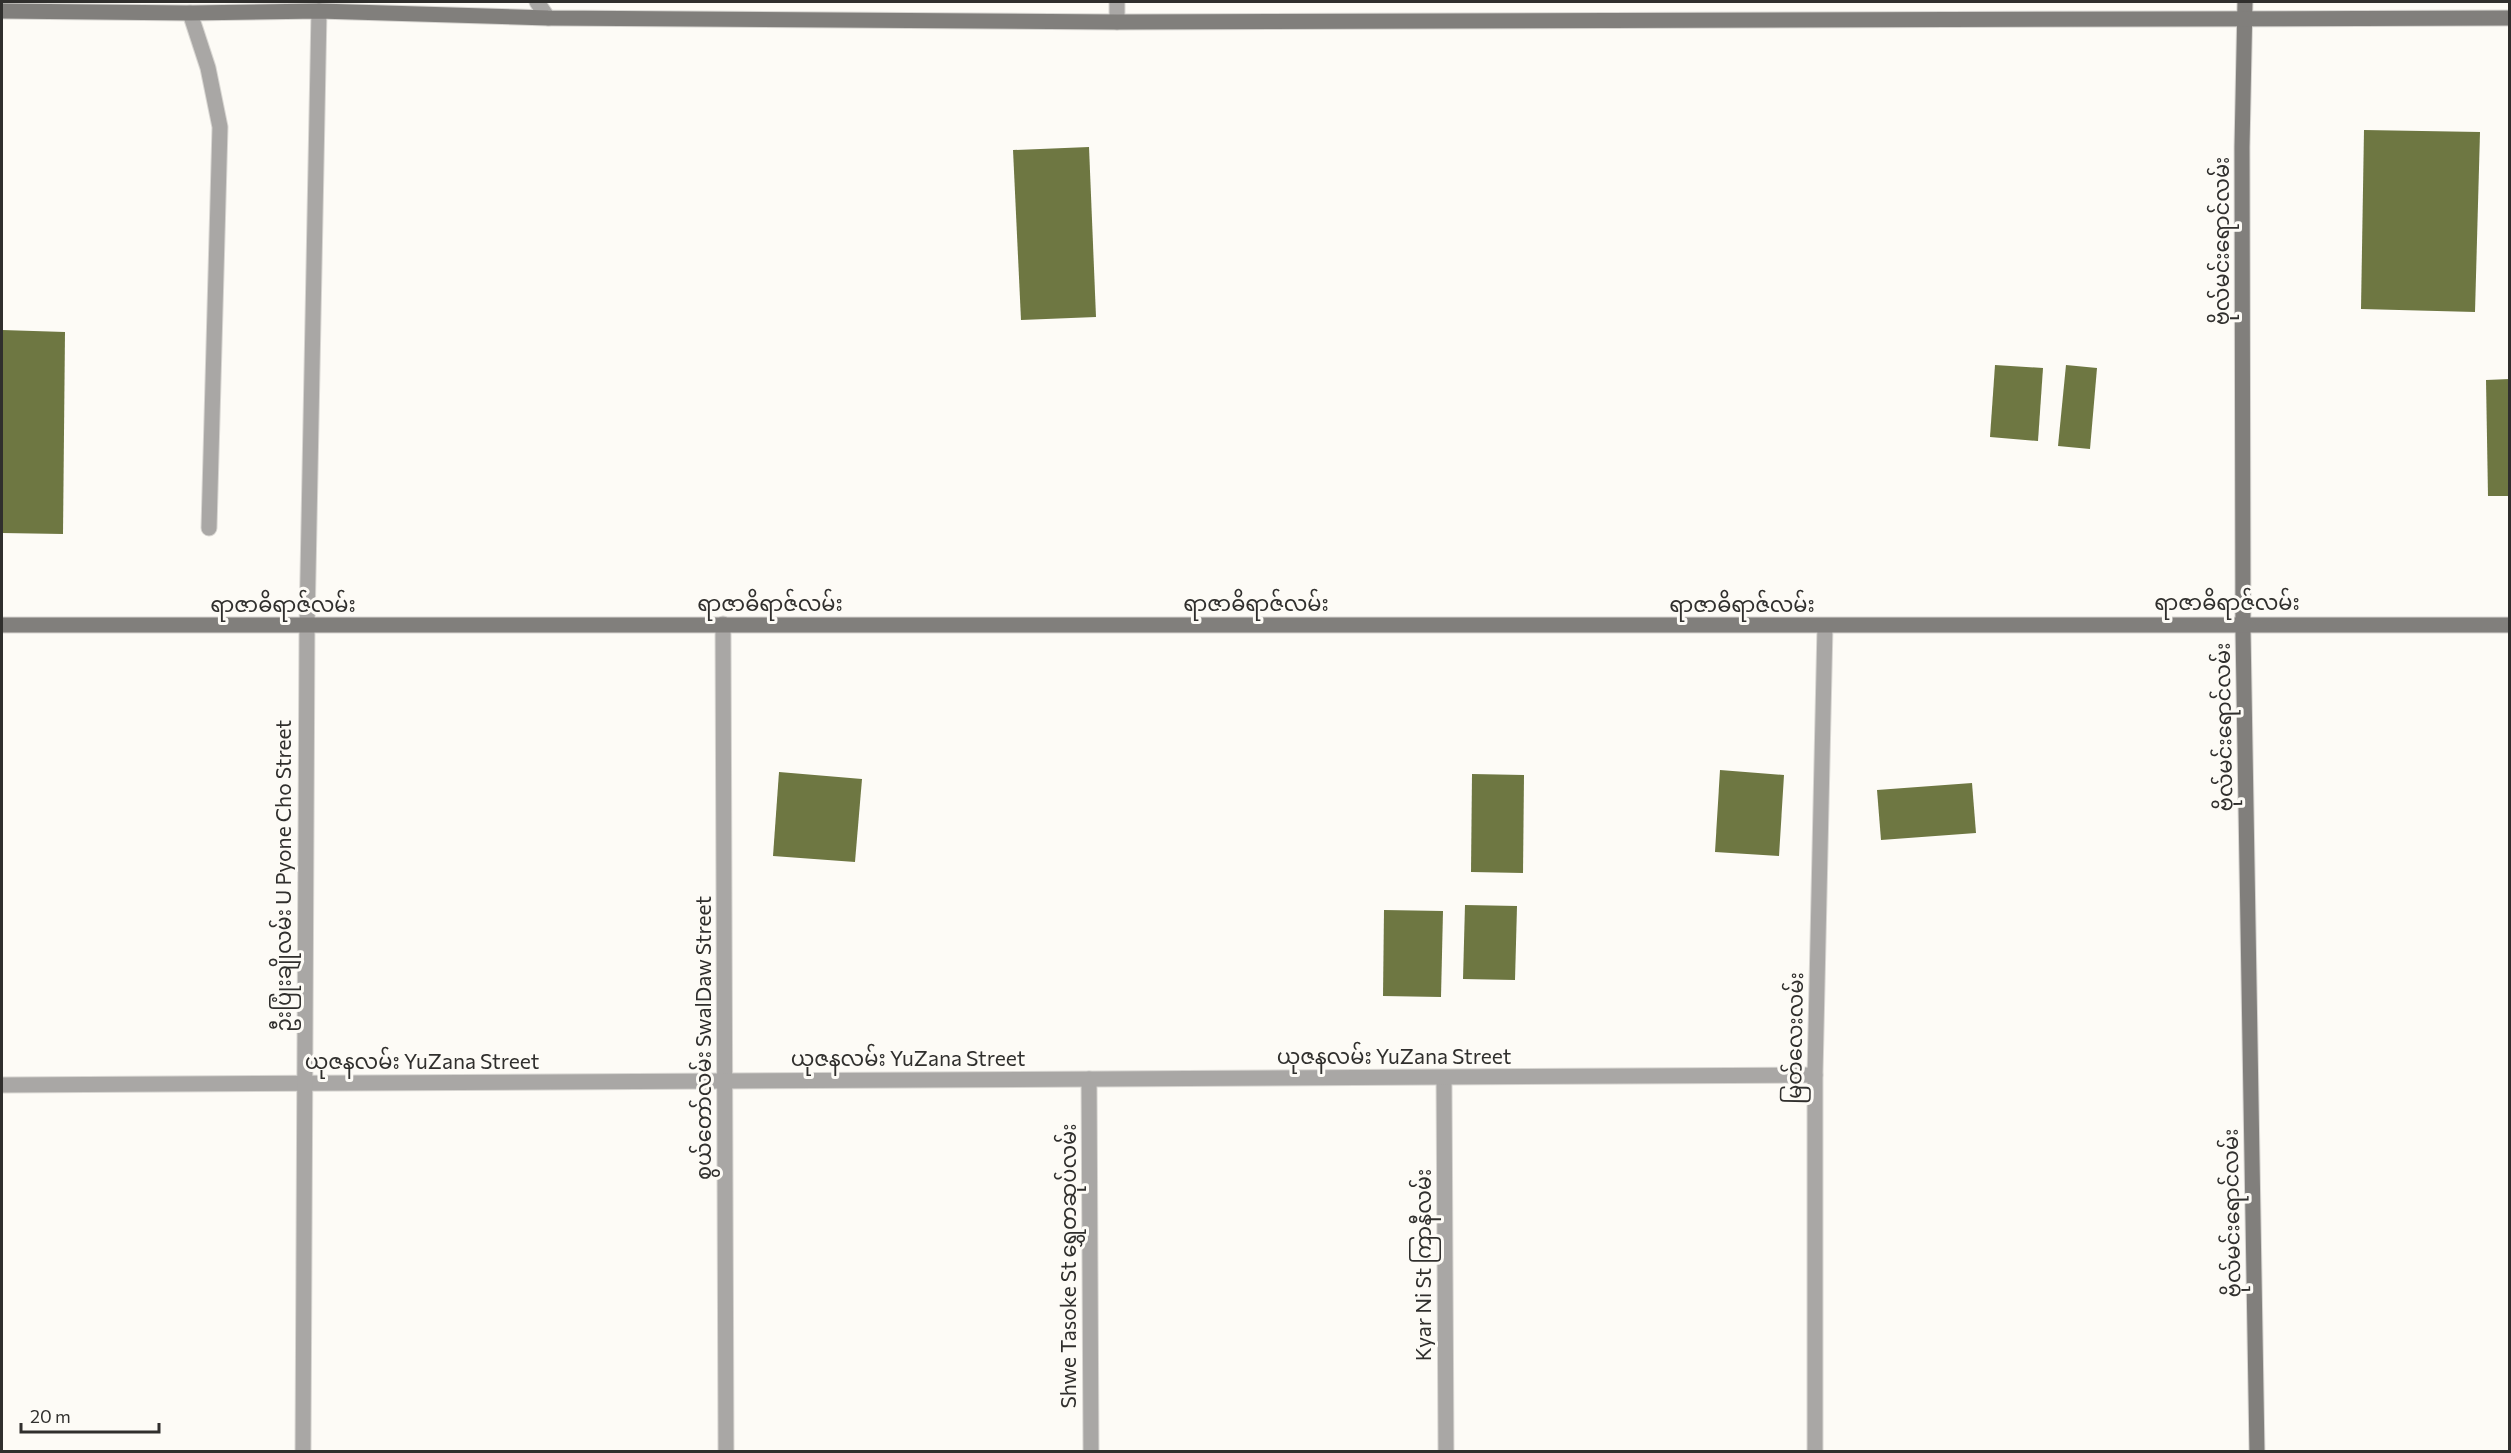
<svg xmlns="http://www.w3.org/2000/svg" width="2511" height="1453" font-family="Commissioner,'Noto Sans Myanmar',sans-serif">
<style>
.building{fill:#6e7742}
.lines{fill:none;stroke-linecap:round;stroke-linejoin:round}
.lane-casing{stroke:#d8d6d2;stroke-width:17}
.street-casing{stroke:#d8d6d2;stroke-width:17}
.secondary-casing{stroke:#d8d6d2;stroke-width:17}
.lane{stroke:#a9a7a5;stroke-width:15}
.street{stroke:#a9a7a5;stroke-width:15}
.secondary{stroke:#817f7c;stroke-width:15}
.labels{text-anchor:middle;stroke-width:6;stroke-linejoin:round;paint-order:stroke}
.street-label{font-size:21px;fill:#302f2d;stroke:#fdfbf6}
</style>
<rect width="100%" height="100%" fill="#fdfbf6"/>
<!-- building -->
<g class="building">
<path d="M2364 130 2480 132 2475 312 2361 309Z"/>
<path d="M1089 147 1096 317 1021 320 1013 150Z"/>
<path d="M2 330 65 332 63 534 2 533Z"/>
<path d="M1995 365 2043 368 2038 441 1990 437Z"/>
<path d="M2066 365 2097 368 2090 449 2058 446Z"/>
<path d="M2510 379V496H2488L2486 380Z"/>
<path d="M1720 770 1784 775 1779 856 1715 852Z"/>
<path d="M779 772 862 779 855 862 773 856Z"/>
<path d="M1472 774 1524 775 1523 873 1471 872Z"/>
<path d="M1972 783 1976 833 1881 840 1877 790Z"/>
<path d="M1465 905 1517 906 1515 980 1463 979Z"/>
<path d="M1384 910 1443 911 1441 997 1383 996Z"/>
</g>
<g class="lines">
<!-- lane casing -->
<g class="lane-casing">
<g id="lane">
<path d="M190 13 208 68 220 127 209 528"/>
<path d="M307 626 319 11"/>
</g>
</g>
<!-- street casing -->
<g class="street-casing">
<g id="street">
<path d="M537 2 548 18"/>
<path d="M1117 22V2"/>
<path d="M723 624 726 1452"/>
<path d="M1444 1078 1446 1452"/>
<path d="M1089 1079 1091 1452"/>
<path d="M2 1085 1815 1075"/>
<path d="M303 1452 307 626"/>
<path d="M1815 1452V1075L1825 626"/>
</g>
</g>
<!-- secondary casing -->
<g class="secondary-casing">
<g id="secondary">
<path d="M2245 2 2242 147 2243 631 2257 1452"/>
<path d="M2 11 190 13 319 11 548 18 1117 22 2510 18"/>
<path d="M2 625H2510"/>
</g>
</g>
<!-- lane -->
<use href="#lane" class="lane"/>
<!-- street -->
<use href="#street" class="street"/>
<!-- secondary -->
<use href="#secondary" class="secondary"/>
</g>
<g class="labels">
<!-- street labels -->
<g class="street-label">
<text transform="translate(2222 241) rotate(-90)" y="7">ဗိုလ်မင်းရောင်လမ်း</text>
<text x="2227" y="610">ရာဇာဓိရာဇ်လမ်း</text>
<text x="770" y="611">ရာဇာဓိရာဇ်လမ်း</text>
<text x="1256" y="611">ရာဇာဓိရာဇ်လမ်း</text>
<text x="283" y="612">ရာဇာဓိရာဇ်လမ်း</text>
<text x="1742" y="612">ရာဇာဓိရာဇ်လမ်း</text>
<text transform="translate(2224 727) rotate(-91)" y="7">ဗိုလ်မင်းရောင်လမ်း</text>
<text transform="translate(284 876) rotate(-90)" y="7">ဦးပြုံးချိုလမ်း U Pyone Cho Street</text>
<text transform="translate(704 1038) rotate(-90)" y="7">စွယ်တော်လမ်း SwalDaw Street</text>
<text transform="translate(1795 1038) rotate(-89)" y="7">မြတ်လေးလမ်း</text>
<text x="1394" y="1064">ယုဇနလမ်း YuZana Street</text>
<text x="908" y="1066">ယုဇနလမ်း YuZana Street</text>
<text x="422" y="1069">ယုဇနလမ်း YuZana Street</text>
<text transform="translate(2232 1213) rotate(-91)" y="7">ဗိုလ်မင်းရောင်လမ်း</text>
<text transform="translate(1424 1265) rotate(-90)" y="7">Kyar Ni St ကြာနီလမ်း</text>
<text transform="translate(1069 1266) rotate(-90)" y="7">Shwe Tasoke St ရွှေတဆုပ်လမ်း</text>
</g>
</g>
<!-- border -->
<rect width="2511" height="1453" fill="none" stroke="#302f2d" stroke-width="6"/>
<!-- scale -->
<path d="M21 1423v9h138v-9" fill="none" stroke="#302f2d" stroke-width="3"/>
<text x="30" y="1423" font-size="18" fill="#302f2d" stroke="#fdfbf6" stroke-width="4.5" paint-order="stroke">20 m</text>
</svg>
